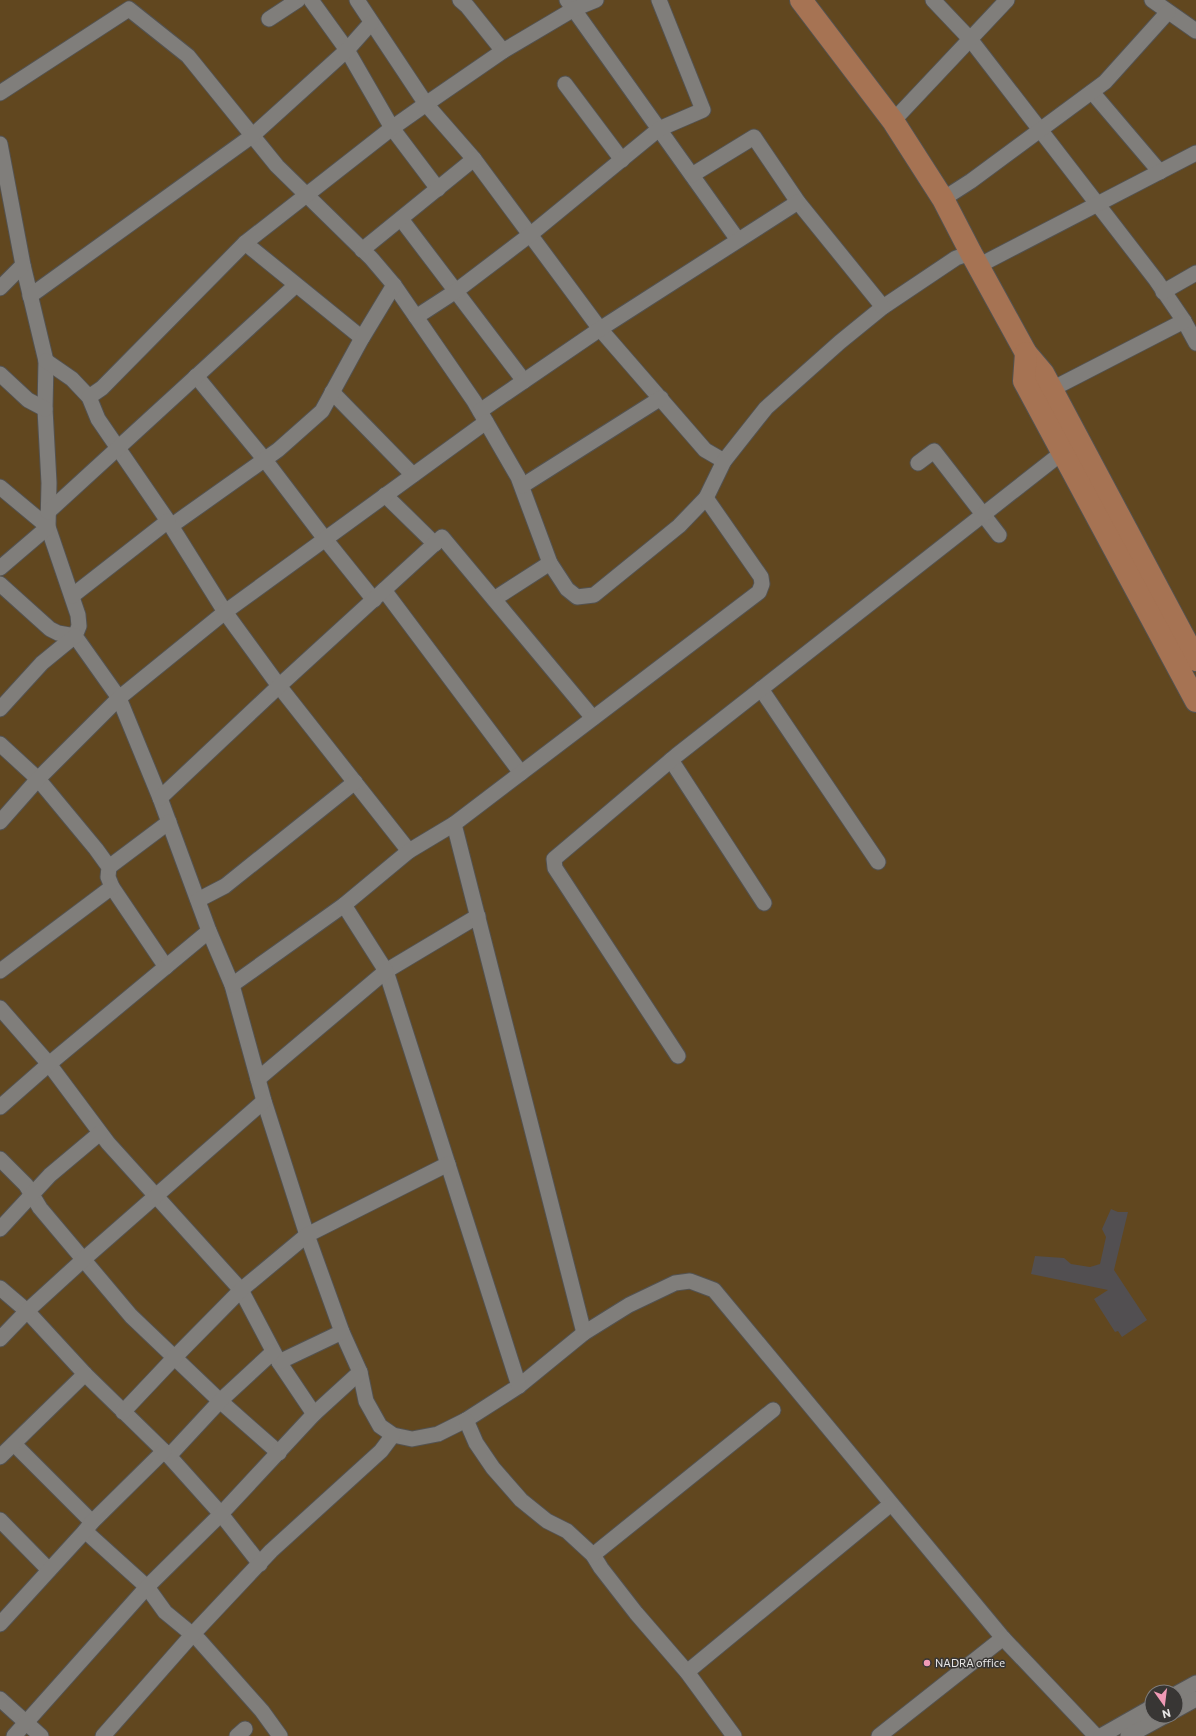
<svg xmlns="http://www.w3.org/2000/svg" width="1196" height="1736" font-family="Commissioner,sans-serif">
<style>
.green{fill:#61471f;fill-rule:evenodd}
.building{fill:#524f51}
.lines{fill:none;stroke-linecap:round;stroke-linejoin:round}
.street-casing{stroke:#535250;stroke-width:17}
.primary-casing{stroke:#535250;stroke-width:24}
.street{stroke:#807e7b;stroke-width:15}
.primary{stroke:#a67353;stroke-width:22}
.poi-dot{fill:#f09ab6;stroke:#383634;stroke-width:1.5}
.labels{text-anchor:middle;stroke-width:3;stroke-linejoin:round;paint-order:stroke}
.poi-label{font-size:11px;fill:#e8e6e5;stroke:#383634;text-anchor:start}
</style>
<rect width="100%" height="100%" fill="#383634"/>
<!-- green -->
<path class="green" d="M0 0H1196V1736H0ZM1152 1692H1176V1716H1152Z"/>
<!-- building -->
<path class="building" d="M1111 1209 1118 1212H1128L1114 1270 1147 1320 1122 1337 1118 1331 1115 1332 1094 1299 1108 1290 1031 1274 1035 1256 1064 1258 1071 1264 1090 1267 1100 1264 1106 1237 1102 1229Z"/>
<g class="lines">
<!-- street casing -->
<g class="street-casing">
<g id="street">
<path d="M311 0 347 50 392 128 438 189"/>
<path d="M357 0 426 104 474 159 600 329 705 450 724 461"/>
<path d="M460 0 467 6 503 51"/>
<path d="M567 0 738 240"/>
<path d="M933 0 970 39 1156 280 1184 321 1196 343"/>
<path d="M1152 0 1196 31"/>
<path d="M269 19 298 0"/>
<path d="M565 84 622 160"/>
<path d="M1092 92 1160 172"/>
<path d="M0 93 129 9 188 56 277 166 371 258 394 285 474 401 518 477 550 563 567 589 577 597 594 595 679 526 706 498 724 461 766 408 840 342 883 307 956 258 971 253"/>
<path d="M893 121 1007 0"/>
<path d="M0 144 23 265 46 361 45 409 49 483 48 527 78 615 79 626 75 636 119 698 160 798 209 931 232 985 264 1101 307 1235 342 1332 360 1372 366 1401 380 1426 393 1435 412 1439 438 1434 466 1420 519 1386 584 1333 629 1305 675 1283 690 1281 714 1290 1003 1638 1096 1736"/>
<path d="M692 175 754 137 798 202 883 307"/>
<path d="M943 199 971 181 1105 82 1168 12"/>
<path d="M401 219 524 381"/>
<path d="M245 243 362 338"/>
<path d="M362 250 474 159"/>
<path d="M978 266 1196 153"/>
<path d="M0 288 23 265"/>
<path d="M1163 292 1196 273"/>
<path d="M30 296 252 136 347 50 371 23"/>
<path d="M416 317 456 291 531 234 659 129 703 110 659 0"/>
<path d="M46 361 72 379 89 397 98 419 168 521 225 612 279 686 409 851"/>
<path d="M0 374 28 400 45 409"/>
<path d="M196 376 265 460 325 539 374 600"/>
<path d="M1052 389 1184 321"/>
<path d="M332 392 413 475"/>
<path d="M89 397 102 388 245 243 392 128 426 104 503 51 574 9 596 0"/>
<path d="M480 411 600 329 798 202"/>
<path d="M918 463 934 451 999 535"/>
<path d="M522 486 661 398"/>
<path d="M0 487 48 527 0 568"/>
<path d="M385 495 435 544"/>
<path d="M48 512 296 285"/>
<path d="M171 526 278 450 322 411 362 338 394 285"/>
<path d="M0 584 50 629 58 633 75 636"/>
<path d="M384 590 521 773"/>
<path d="M72 596 168 521"/>
<path d="M494 599 550 563"/>
<path d="M761 689 878 862"/>
<path d="M0 709 42 663 75 636"/>
<path d="M0 744 38 779 96 849 109 867 108 877 112 887 166 967"/>
<path d="M671 760 764 903"/>
<path d="M160 798 279 686 442 537 593 718"/>
<path d="M0 822 38 779 119 698 225 612 486 422"/>
<path d="M109 867 169 822"/>
<path d="M198 900 225 886 355 782"/>
<path d="M478 916 386 971 519 1386"/>
<path d="M0 971 112 887"/>
<path d="M232 985 344 905 409 851 454 824"/>
<path d="M0 1008 49 1064 108 1143 241 1290 279 1362 314 1414"/>
<path d="M678 1056 555 868 554 859 677 755 1063 452"/>
<path d="M258 1079 386 971 344 905"/>
<path d="M0 1107 49 1064 209 931"/>
<path d="M0 1159 26 1185 40 1208 131 1316 220 1401 279 1453"/>
<path d="M0 1229 50 1175 100 1133"/>
<path d="M0 1288 27 1311 85 1374 169 1456 221 1514 260 1564"/>
<path d="M584 1333 454 824 759 592 762 584 761 577 706 498"/>
<path d="M0 1339 27 1311 84 1259 264 1101"/>
<path d="M279 1362 342 1332"/>
<path d="M123 1412 174 1358 241 1290 307 1235 448 1164"/>
<path d="M466 1420 476 1443 493 1468 521 1500 547 1521 567 1531 593 1555 601 1568 636 1613 687 1672 734 1736"/>
<path d="M14 1444 92 1522"/>
<path d="M169 1456 220 1401 273 1352"/>
<path d="M0 1457 85 1374"/>
<path d="M0 1520 49 1570"/>
<path d="M85 1531 147 1587 165 1612 199 1640 262 1711 280 1736"/>
<path d="M593 1555 773 1410"/>
<path d="M0 1624 85 1531 92 1522 164 1451"/>
<path d="M687 1672 891 1504"/>
<path d="M1176 1694 1196 1683"/>
<path d="M0 1699 41 1736"/>
<path d="M1176 1710 1196 1699"/>
<path d="M14 1736 147 1587 221 1514 314 1414 360 1372"/>
<path d="M103 1736 192 1635 271 1551 381 1451 393 1435"/>
<path d="M237 1736 245 1729"/>
<path d="M879 1736 1003 1638"/>
<path d="M1101 1736 1152 1707"/>
<path d="M1128 1736 1165 1716"/>
</g>
</g>
<!-- primary casing -->
<g class="primary-casing">
<g id="primary">
<path d="M801 0 893 121 943 199 971 253 1026 353 1043 373 1196 660"/>
<path d="M1026 353 1024 381 1196 701"/>
</g>
</g>
<!-- street -->
<use href="#street" class="street"/>
<!-- primary -->
<use href="#primary" class="primary"/>
</g>
<!-- markers -->
<circle class="poi-dot" cx="927" cy="1663" r="4"/>
<g class="labels">
<!-- poi labels -->
<g class="poi-label">
<text x="935" y="1667">NADRA office</text>
</g>
</g>
<!-- north arrow -->
<g transform="translate(1164 1704) rotate(166)"><circle r="19" fill="#383634" stroke="#7e7c7b"/>
<path d="M0-3L7 15L0 10L-7 15Z" fill="#f09ab6"/>
<text y="-6" font-size="11" font-weight="bold" text-anchor="middle" fill="#e8e6e5">N</text>
</g>
</svg>
